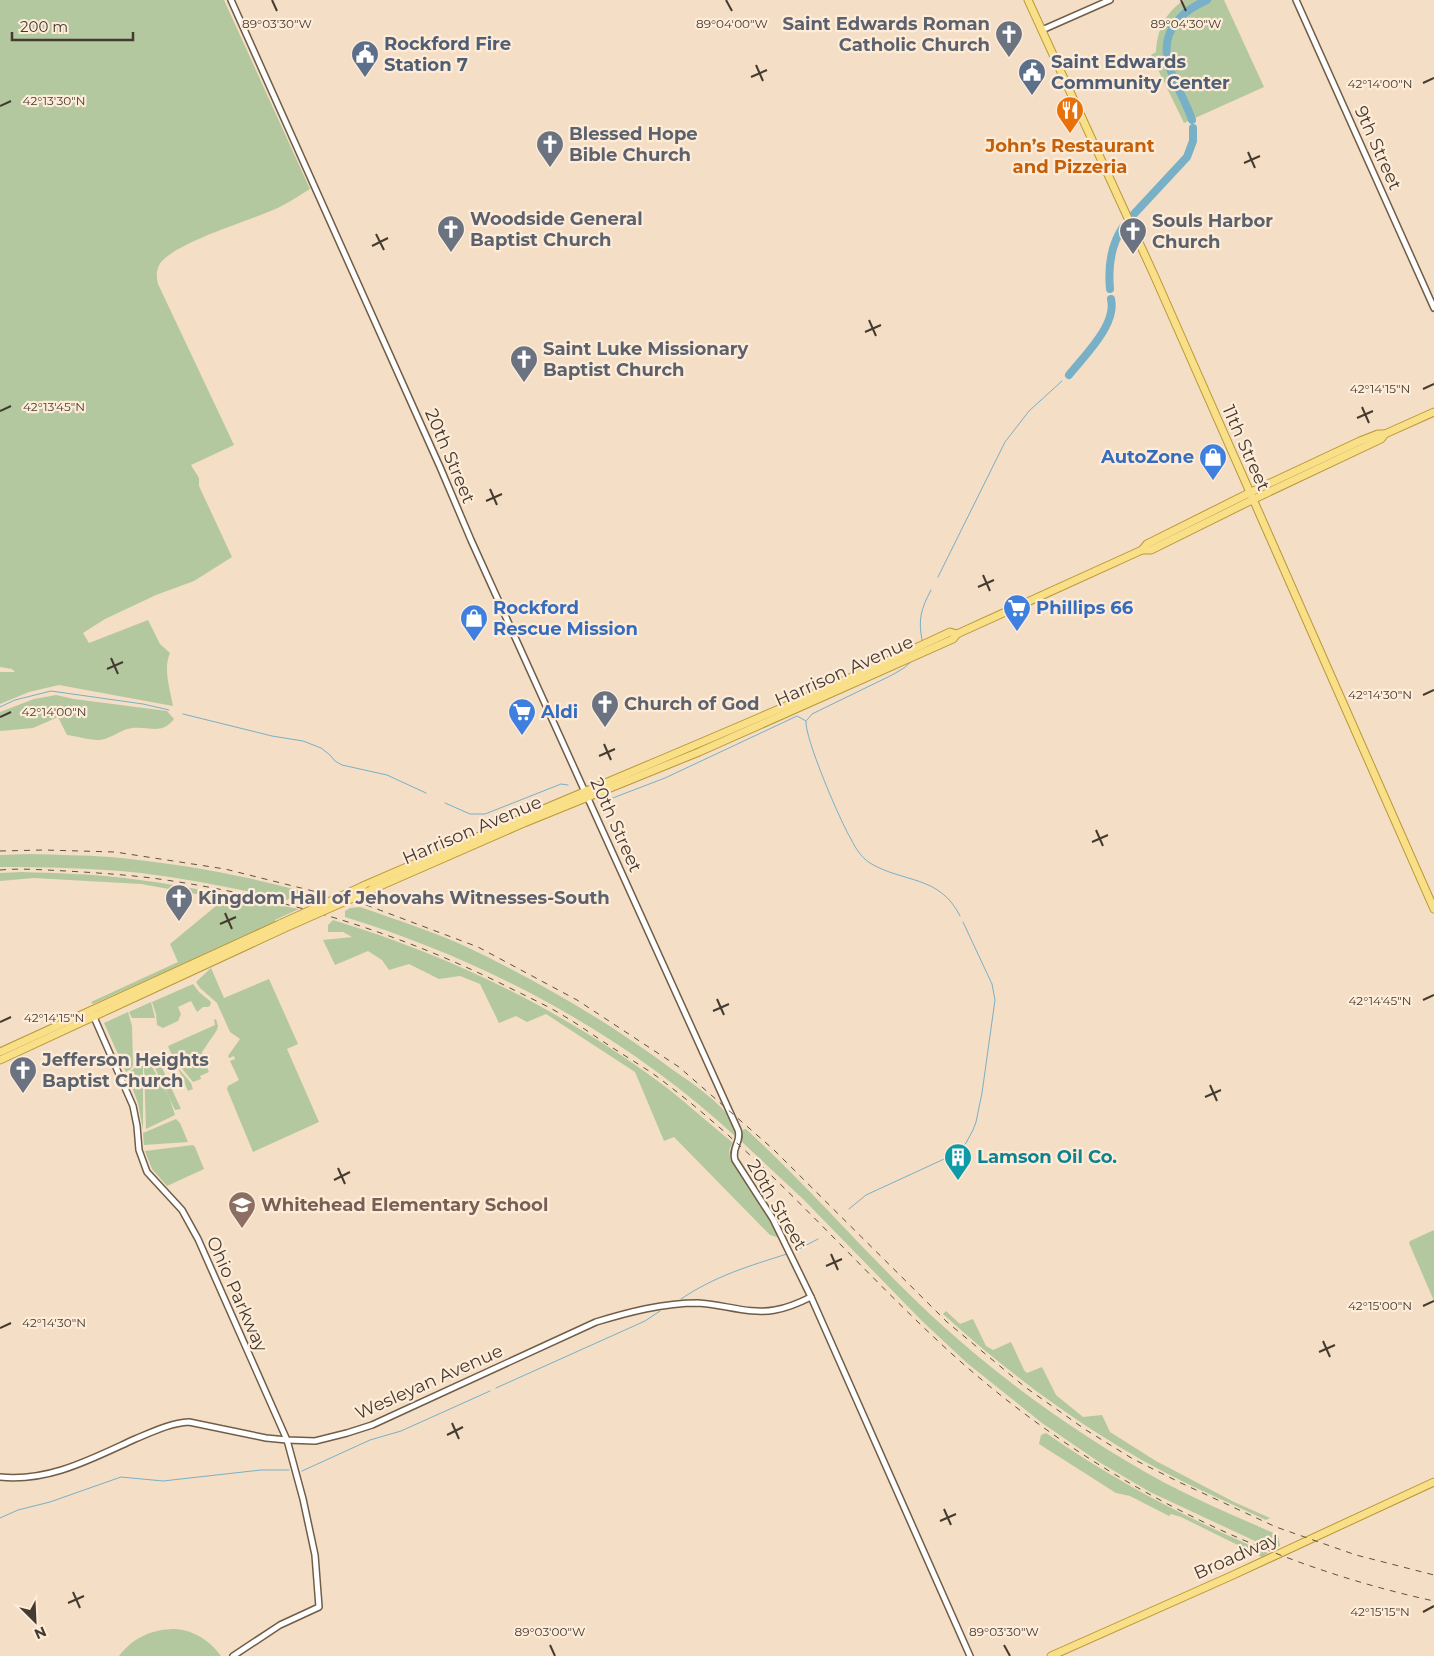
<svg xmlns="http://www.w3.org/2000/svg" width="1434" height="1656" font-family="Montserrat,sans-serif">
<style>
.green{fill:#b4c89f}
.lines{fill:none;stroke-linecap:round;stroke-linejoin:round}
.stream{stroke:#78b0c7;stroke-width:1}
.river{stroke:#78b0c7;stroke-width:8}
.minor-casing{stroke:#705d47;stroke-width:8}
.major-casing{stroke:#b79835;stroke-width:9}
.minor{stroke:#fff;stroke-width:5}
.major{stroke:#f9df87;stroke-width:7}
.rail{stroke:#5d5246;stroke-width:1;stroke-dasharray:6 6;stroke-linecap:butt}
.major-bridge-casing{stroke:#b79835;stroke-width:9;stroke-linecap:butt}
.major-bridge{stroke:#f9df87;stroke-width:7}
.ticks{fill:none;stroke:#433a30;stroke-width:2}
.labels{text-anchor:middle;stroke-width:4.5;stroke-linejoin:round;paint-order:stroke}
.worship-label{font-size:18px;font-weight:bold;fill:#5b616d;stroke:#feecd8;text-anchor:start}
.service-label{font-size:18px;font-weight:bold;fill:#4e5e75;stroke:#feecd8;text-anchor:start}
.food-label{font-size:18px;font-weight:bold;fill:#c56008;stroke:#feecd8}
.street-label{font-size:18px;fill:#433a30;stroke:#feecd8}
.shop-label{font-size:18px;font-weight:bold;fill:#366cbe;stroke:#feecd8;text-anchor:start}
.culture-label{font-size:18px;font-weight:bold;fill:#0d838f;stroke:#feecd8;text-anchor:start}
.education-label{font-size:18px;font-weight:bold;fill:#785e54;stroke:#feecd8;text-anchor:start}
.ticks-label{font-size:12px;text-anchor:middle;fill:#433a30;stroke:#feecd8;stroke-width:4.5;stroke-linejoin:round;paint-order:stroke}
</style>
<rect width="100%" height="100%" fill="#f4dec5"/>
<!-- green -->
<g class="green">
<path d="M0 0H224L310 189C298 196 286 205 273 210 246 222 180 241 161 262 156 269 156 276 158 284L234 445 191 465 199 478V486L232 557 194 581 156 595 105 619 83 633 89 643 148 620 160 644 170 653C163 669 170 689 173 706L59 685 29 692 0 704V672H15L12 669 0 667Z"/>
<path d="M1184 0H1224L1264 87 1184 123 1151 55 1156 52C1157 30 1165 13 1184 0Z"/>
<path d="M56 695 74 699 167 711 174 719C160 737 147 724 127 729 118 732 108 740 98 740 88 740 77 736 67 735L58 717 33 728 0 731V712L34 699Z"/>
<path d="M30 854C57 855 84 855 110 857 175 863 238 874 301 891L287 900C239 889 190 879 141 873 94 868 47 867 0 867V855Z"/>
<path d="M22 872C56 873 91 874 125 878 184 885 241 898 299 909L275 920 276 922 93 1004 91 1002 178 962 170 944 222 901 202 895 141 884 34 878 0 881V873Z"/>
<path d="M360 907C397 920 435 932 471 949 542 983 610 1023 673 1070 688 1080 715 1099 726 1113 731 1119 736 1130 736 1137 626 1035 488 961 345 917V911L350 908Z"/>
<path d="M333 920C455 957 570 1014 671 1091 692 1108 712 1126 733 1143 728 1149 729 1153 731 1160L770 1220 780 1238 770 1235 674 1137 664 1141 635 1072 546 1014 527 1022 516 1016 499 1023 480 984 460 976 439 979 409 964 389 970 382 960 368 951 335 965 323 940 352 937 343 932H328V925Z"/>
<path d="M211 968 224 998 269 979 298 1044 287 1049 319 1122 253 1152 227 1089 228 1086 239 1080 230 1061 235 1059 234 1056 229 1058 228 1056 240 1039 230 1032 217 1003 200 988 196 982Z"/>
<path d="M193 984 199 992 211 1002 210 1006 207 1007H203L197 1012 191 1001 178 1007 181 1014 178 1021 163 1028 157 1025 156 1014 152 1002Z"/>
<path d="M151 1002 155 1018H132L129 1012Z"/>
<path d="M128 1012 132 1026 133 1065 131 1069 126 1072 104 1023Z"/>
<path d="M216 1019 218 1026 217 1030 202 1052V1054L176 1065 168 1046 215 1025 214 1020Z"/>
<path d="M202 1056 209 1072 200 1076 201 1079 193 1082 180 1066Z"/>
<path d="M156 1059H158L181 1109 175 1110 154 1066 156 1064Z"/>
<path d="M151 1065 169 1097 175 1115 146 1129 144 1066Z"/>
<path d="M137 1066H143V1130L138 1103 127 1074Z"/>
<path d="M178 1068 191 1083 193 1089 188 1091Z"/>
<path d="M176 1119 180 1123 188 1142 144 1145 143 1133Z"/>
<path d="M746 1129C811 1189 868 1256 932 1316 1002 1381 1081 1437 1165 1483 1201 1502 1240 1518 1278 1535L1280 1546 1272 1549 1150 1492 1099 1462 1042 1423 967 1363 922 1321 803 1199 741 1141 742 1130Z"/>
<path d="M193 1145 195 1147 204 1169 167 1186 152 1169 145 1151Z"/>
<path d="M1434 1230V1301L1409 1243 1410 1241Z"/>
<path d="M946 1311 960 1324 973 1319 986 1346 993 1350 1011 1342 1024 1370 1027 1373 1042 1367 1056 1395 1083 1417 1102 1415 1110 1432 1156 1461 1234 1502 1270 1518 1266 1520C1241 1508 1215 1497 1190 1485 1100 1442 1017 1381 943 1314Z"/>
<path d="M1046 1433C1116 1482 1190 1520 1268 1553L1262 1557 1181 1517 1171 1514 1169 1516 1130 1496 1116 1493 1039 1444 1041 1435Z"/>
<path d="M176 1629C195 1631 209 1640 221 1656H119C133 1637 153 1629 176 1629Z"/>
</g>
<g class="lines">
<!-- stream -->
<g class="stream">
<path d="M938 577 1005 442 1029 411 1062 381"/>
<path d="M922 640C918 619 921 609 931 590"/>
<path d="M0 707 15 700 51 691 143 704 169 710"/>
<path d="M183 714 272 736 303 741 321 748 330 755 335 761 342 765 387 775 426 793"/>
<path d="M807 720 812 714 892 675 904 668 913 660"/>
<path d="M806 721C804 737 841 823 851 839 856 849 861 857 870 863 903 883 940 875 960 916"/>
<path d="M605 801 665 778 797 716 806 721"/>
<path d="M445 803 470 814H485L561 784 568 785"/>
<path d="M849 1209 866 1195 955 1154 966 1143 973 1130 976 1122 982 1093 995 1000 992 984 963 922"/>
<path d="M797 1250 818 1239"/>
<path d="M681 1299C715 1276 749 1266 787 1254"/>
<path d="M496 1388 645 1321 660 1311"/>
<path d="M302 1471 370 1440 401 1431 490 1391"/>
<path d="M0 1518 18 1510 50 1502 121 1477 163 1481 261 1470H289"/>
</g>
<!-- river -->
<g class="river">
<path d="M1192 120C1187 104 1178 90 1172 74 1157 38 1175 14 1207 0"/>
<path d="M1134 214 1187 157 1193 141V128"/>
<path d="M1110 289C1108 267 1110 246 1123 227"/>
<path d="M1069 375C1084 356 1117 325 1111 299"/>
</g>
<!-- minor casing -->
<g class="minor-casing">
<g id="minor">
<path d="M231 0 440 467 471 540 738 1130C742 1142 731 1147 735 1160L773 1219 811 1297 970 1656"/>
<path d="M1296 0 1434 308"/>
<path d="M1042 30 1110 0"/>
<path d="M93 1015 133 1106 137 1126 139 1150 147 1172 182 1210 198 1239 287 1440 303 1499 315 1555 319 1607 280 1625 233 1656"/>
<path d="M0 1477C49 1482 91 1459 135 1439 152 1432 170 1423 189 1422L266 1438 287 1440 315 1441 347 1433 372 1425 596 1322C629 1312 663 1303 698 1303 723 1304 750 1315 775 1310 787 1308 799 1303 811 1297"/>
</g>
</g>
<!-- major casing -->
<g class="major-casing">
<g id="major">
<path d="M1028 0 1154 275 1434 909"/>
<path d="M1142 550H1151L1252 500 1381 439 1385 434"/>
<path d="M363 886C558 801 756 723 950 632L957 634"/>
<path d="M371 890 524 823 699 752 953 639 957 634 1142 550 1147 544 1249 493 1360 441 1378 434H1385L1434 412"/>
<path d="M0 1052 282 923"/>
<path d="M0 1060 285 928"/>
<path d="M1051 1656 1231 1576 1434 1482"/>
</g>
</g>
<!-- minor -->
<use href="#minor" class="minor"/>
<!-- major -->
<use href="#major" class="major"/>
<!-- rail -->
<g class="rail">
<path d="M0 851 44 850 115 852 225 869 361 903 478 947 577 1000 679 1067 773 1149 947 1322 1025 1387 1086 1430 1133 1459 1181 1483 1276 1527 1356 1555 1434 1575"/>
<path d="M0 870C22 868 44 870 66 871 100 873 132 875 166 880 287 898 403 934 512 989 530 998 548 1006 564 1016 581 1026 597 1038 613 1048 631 1060 651 1071 668 1085 767 1161 848 1257 939 1342 1077 1471 1250 1561 1434 1601"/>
</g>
<!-- major-bridge casing -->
<g class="major-bridge-casing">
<g id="major-bridge">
<path d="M282 923 363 886"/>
<path d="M285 928 371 890"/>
</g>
</g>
<!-- major-bridge -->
<use href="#major-bridge" class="major-bridge"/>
</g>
<!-- ticks -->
<path class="ticks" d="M272 0 277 11M726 0 732 11M1181 0 1186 11M756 65 763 81M751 77 767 70M1423 83 1434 78M0 106 11 101M1248 152 1255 168M1244 163 1260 156M376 234 384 250M372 246 388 238M869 320 876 336M865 332 881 325M1423 389 1434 384M1362 407 1369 423M0 411 11 406M1357 418 1373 411M490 489 497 505M486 501 502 494M983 575 990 591M978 587 994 580M111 658 118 674M107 669 123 662M1423 695 1434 690M0 717 11 712M604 744 611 760M599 756 615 749M1096 830 1103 846M1092 842 1108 835M225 913 232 929M220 924 236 917M717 999 724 1015M1423 1000 1434 995M713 1011 729 1004M0 1022 11 1017M1210 1085 1217 1101M1205 1097 1221 1090M338 1168 345 1184M334 1180 350 1172M831 1254 838 1270M826 1266 842 1259M1423 1306 1434 1301M0 1328 11 1323M1323 1341 1330 1357M1319 1352 1335 1345M452 1423 459 1439M447 1435 463 1427M944 1509 951 1525M940 1521 956 1514M73 1592 80 1608M68 1603 84 1596M1423 1612 1434 1606M550 1645 555 1656M1004 1645 1010 1656"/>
<!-- icons -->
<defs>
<g id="church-pin" transform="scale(1.4375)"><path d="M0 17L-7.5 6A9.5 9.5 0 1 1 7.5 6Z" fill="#6b7280" stroke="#feecd8"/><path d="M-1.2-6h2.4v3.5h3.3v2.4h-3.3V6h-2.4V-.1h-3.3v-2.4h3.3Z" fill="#fff"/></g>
<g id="civic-pin" transform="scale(1.4375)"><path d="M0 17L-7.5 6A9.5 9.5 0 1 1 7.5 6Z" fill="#5c6f8a" stroke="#feecd8"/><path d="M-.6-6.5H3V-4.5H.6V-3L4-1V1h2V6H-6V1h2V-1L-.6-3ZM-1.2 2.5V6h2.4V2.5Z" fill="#fff"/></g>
<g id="restaurant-pin" transform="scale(1.4375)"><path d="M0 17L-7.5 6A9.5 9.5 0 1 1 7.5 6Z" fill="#e8710a" stroke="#feecd8"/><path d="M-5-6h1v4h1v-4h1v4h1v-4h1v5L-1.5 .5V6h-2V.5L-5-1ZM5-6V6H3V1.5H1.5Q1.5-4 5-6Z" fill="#fff"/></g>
<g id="shop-pin" transform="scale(1.4375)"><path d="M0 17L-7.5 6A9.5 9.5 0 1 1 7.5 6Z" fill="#3f7fe0" stroke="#feecd8"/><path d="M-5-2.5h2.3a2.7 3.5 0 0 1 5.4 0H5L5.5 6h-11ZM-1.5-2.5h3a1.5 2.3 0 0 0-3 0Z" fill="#fff"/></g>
<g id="supermarket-pin" transform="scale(1.4375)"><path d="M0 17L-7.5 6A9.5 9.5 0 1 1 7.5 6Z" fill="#3f7fe0" stroke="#feecd8"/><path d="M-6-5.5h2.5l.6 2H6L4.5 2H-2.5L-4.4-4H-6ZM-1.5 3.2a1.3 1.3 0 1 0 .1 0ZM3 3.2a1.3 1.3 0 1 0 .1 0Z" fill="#fff"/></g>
<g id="building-pin" transform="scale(1.4375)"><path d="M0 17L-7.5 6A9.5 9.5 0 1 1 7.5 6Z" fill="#0f9aa8" stroke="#feecd8"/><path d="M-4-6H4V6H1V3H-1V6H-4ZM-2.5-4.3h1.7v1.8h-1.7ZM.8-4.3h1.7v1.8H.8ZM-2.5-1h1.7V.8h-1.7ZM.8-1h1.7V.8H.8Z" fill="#fff"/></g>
<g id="school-pin" transform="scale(1.4375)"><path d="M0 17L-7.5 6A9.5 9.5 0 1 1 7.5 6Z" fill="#8d6e63" stroke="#feecd8"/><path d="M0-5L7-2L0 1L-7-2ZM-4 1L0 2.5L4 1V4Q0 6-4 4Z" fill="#fff"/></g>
</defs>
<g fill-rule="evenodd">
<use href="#church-pin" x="1009" y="34"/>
<use href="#civic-pin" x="365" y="54"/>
<use href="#civic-pin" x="1032" y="72"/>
<use href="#restaurant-pin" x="1070" y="110"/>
<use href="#church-pin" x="550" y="144"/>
<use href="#church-pin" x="451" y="229"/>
<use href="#church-pin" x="1133" y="231"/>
<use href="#church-pin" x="524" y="359"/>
<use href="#shop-pin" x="1213" y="457"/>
<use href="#supermarket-pin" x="1017" y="608"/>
<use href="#shop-pin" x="474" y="618"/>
<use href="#church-pin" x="605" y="704"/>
<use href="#supermarket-pin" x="522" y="712"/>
<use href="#church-pin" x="179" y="898"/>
<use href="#church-pin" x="23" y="1070"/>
<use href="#building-pin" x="958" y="1157"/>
<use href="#school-pin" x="242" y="1205"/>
</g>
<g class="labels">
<!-- worship labels -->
<g class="worship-label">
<text x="990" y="30" text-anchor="end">Saint Edwards Roman<tspan x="990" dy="21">Catholic Church</tspan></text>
<text x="569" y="140">Blessed Hope<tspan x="569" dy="21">Bible Church</tspan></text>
<text x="470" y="225">Woodside General<tspan x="470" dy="21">Baptist Church</tspan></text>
<text x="1152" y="227">Souls Harbor<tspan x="1152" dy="21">Church</tspan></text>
<text x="543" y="355">Saint Luke Missionary<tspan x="543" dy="21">Baptist Church</tspan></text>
<text x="624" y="710">Church of God</text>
<text x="198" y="904">Kingdom Hall of Jehovahs Witnesses-South</text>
<text x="42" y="1066">Jefferson Heights<tspan x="42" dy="21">Baptist Church</tspan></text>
</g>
<!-- service labels -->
<g class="service-label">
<text x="384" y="50">Rockford Fire<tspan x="384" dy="21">Station 7</tspan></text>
<text x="1051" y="68">Saint Edwards<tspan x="1051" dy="21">Community Center</tspan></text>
</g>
<!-- food labels -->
<g class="food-label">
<text x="1070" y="152">John’s Restaurant<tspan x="1070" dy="21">and Pizzeria</tspan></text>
</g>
<!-- street labels -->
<g class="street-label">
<text transform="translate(1378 148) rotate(66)" y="6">9th Street</text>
<text transform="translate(1246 448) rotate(66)" y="6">11th Street</text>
<text transform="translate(450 456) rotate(67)" y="6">20th Street</text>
<text transform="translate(844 671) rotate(-24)" y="6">Harrison Avenue</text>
<text transform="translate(616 825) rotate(66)" y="6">20th Street</text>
<text transform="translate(472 830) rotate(-23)" y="6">Harrison Avenue</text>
<text transform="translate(777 1205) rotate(60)" y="6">20th Street</text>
<text transform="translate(237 1294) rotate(66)" y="6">Ohio Parkway</text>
<text transform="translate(429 1382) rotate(-24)" y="6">Wesleyan Avenue</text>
<text transform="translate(1236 1556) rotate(-24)" y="6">Broadway</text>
</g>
<!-- shop labels -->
<g class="shop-label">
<text x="1194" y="463" text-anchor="end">AutoZone</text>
<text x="493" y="614">Rockford<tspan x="493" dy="21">Rescue Mission</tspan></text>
<text x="1036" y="614">Phillips 66</text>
<text x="541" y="718">Aldi</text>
</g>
<!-- culture labels -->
<g class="culture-label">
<text x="977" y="1163">Lamson Oil Co.</text>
</g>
<!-- education labels -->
<g class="education-label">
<text x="261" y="1211">Whitehead Elementary School</text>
</g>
</g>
<g class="ticks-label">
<text x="277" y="28">89°03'30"W</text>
<text x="732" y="28">89°04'00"W</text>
<text x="1186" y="28">89°04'30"W</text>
<text x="1380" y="88">42°14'00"N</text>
<text x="54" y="105">42°13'30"N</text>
<text x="1380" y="393">42°14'15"N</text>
<text x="54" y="411">42°13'45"N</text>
<text x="1380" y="699">42°14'30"N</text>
<text x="54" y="716">42°14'00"N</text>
<text x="1380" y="1005">42°14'45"N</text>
<text x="54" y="1022">42°14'15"N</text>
<text x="1380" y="1310">42°15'00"N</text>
<text x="54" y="1327">42°14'30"N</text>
<text x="1380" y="1616">42°15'15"N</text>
<text x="550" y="1636">89°03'00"W</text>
<text x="1004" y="1636">89°03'30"W</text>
</g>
<!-- north arrow -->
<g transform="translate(35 1621) rotate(156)" stroke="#feecd8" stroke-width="4" paint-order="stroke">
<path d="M0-4L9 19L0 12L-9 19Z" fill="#433a30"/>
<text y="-8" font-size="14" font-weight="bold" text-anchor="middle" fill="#433a30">N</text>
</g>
<!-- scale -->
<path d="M12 32v8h121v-8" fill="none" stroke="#433a30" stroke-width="2.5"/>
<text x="20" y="32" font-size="15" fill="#433a30" stroke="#feecd8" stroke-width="4" paint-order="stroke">200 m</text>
</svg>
